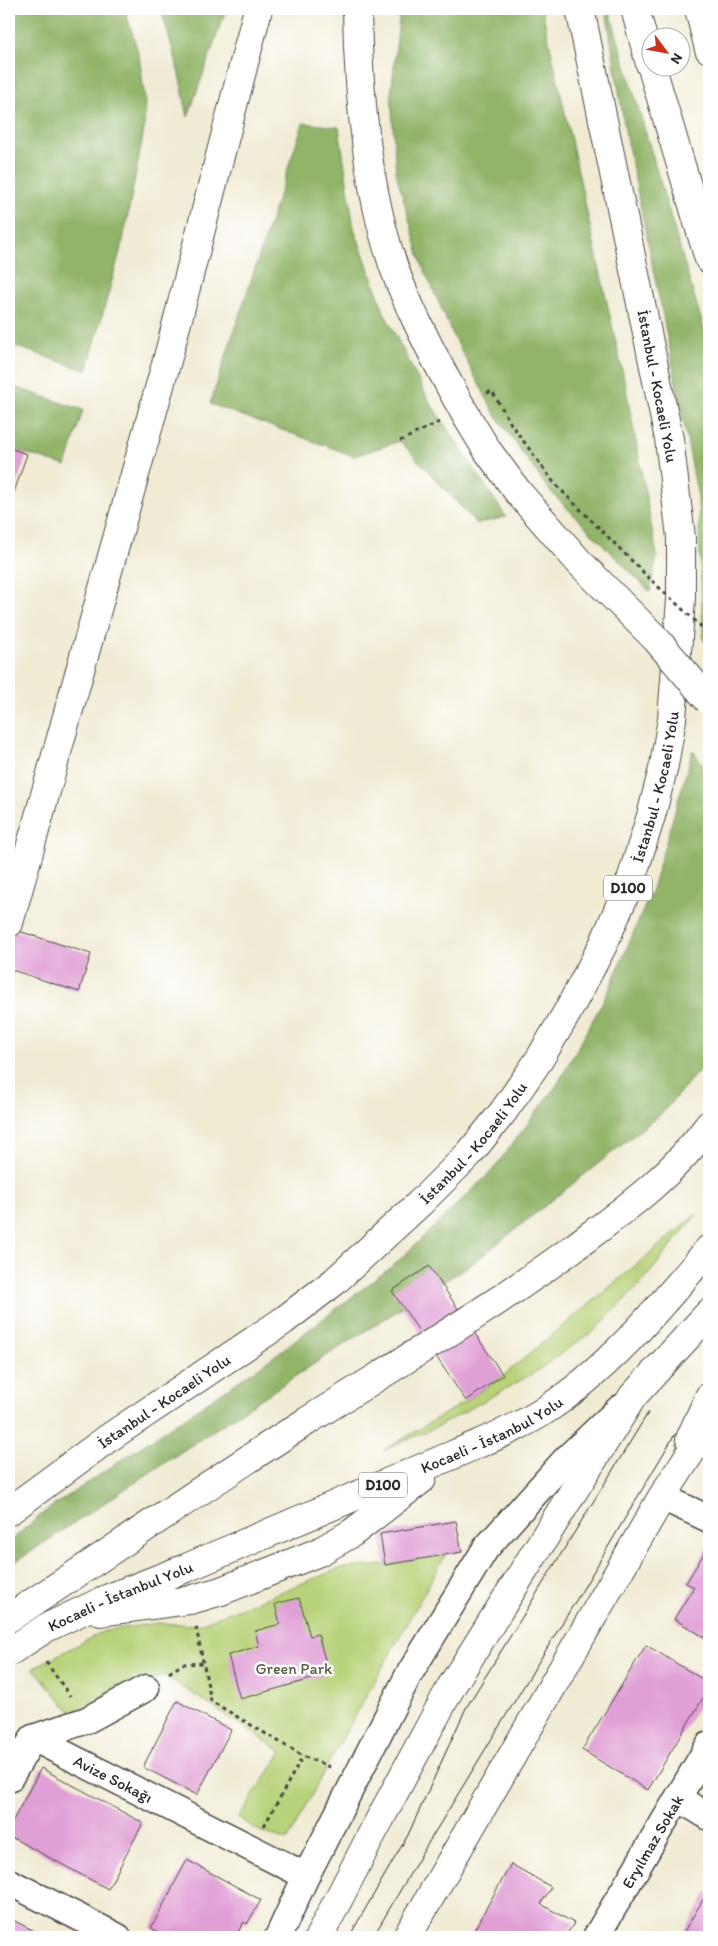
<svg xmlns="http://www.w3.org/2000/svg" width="718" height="1946" font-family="Itim,sans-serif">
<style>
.green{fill:#b7d278;stroke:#717e52}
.forest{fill:#91b468;stroke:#5e704a}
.building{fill:#e09fd5}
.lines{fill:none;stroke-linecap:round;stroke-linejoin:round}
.street-casing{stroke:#494844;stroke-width:29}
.secondary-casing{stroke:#494844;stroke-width:30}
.highway-casing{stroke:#494844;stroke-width:30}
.path{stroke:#494844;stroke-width:3;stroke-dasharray:4 4;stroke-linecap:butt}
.street{stroke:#fff;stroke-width:26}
.secondary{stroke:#fff;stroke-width:28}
.highway{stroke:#fff;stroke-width:28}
.tram{stroke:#2b2b2b;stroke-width:1}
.highway-bridge-casing{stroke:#494844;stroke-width:30;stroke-linecap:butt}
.path-bridge{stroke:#494844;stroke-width:3;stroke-dasharray:4 4;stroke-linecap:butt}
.highway-bridge{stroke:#fff;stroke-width:28}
.labels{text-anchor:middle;stroke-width:5;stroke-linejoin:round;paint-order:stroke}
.shield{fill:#fff;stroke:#6b6b6b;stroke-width:1}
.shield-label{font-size:15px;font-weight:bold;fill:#2b2b2b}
.street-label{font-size:16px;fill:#2b2b2b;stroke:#fff}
.park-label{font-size:16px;fill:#555d42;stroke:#fff}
</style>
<rect width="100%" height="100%" fill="#fff"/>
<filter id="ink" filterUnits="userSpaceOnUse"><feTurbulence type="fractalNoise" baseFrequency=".02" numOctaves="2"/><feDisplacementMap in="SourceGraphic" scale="10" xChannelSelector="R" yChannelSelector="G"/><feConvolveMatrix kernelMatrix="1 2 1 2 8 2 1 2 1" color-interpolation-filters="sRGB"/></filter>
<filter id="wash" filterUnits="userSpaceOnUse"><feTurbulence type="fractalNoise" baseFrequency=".0096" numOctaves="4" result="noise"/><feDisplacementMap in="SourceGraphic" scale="20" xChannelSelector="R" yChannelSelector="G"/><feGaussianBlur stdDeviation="1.12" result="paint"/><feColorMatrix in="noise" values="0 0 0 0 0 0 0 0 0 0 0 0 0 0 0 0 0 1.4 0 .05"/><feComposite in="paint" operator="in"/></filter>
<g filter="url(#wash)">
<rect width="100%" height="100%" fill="#f1ebd4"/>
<!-- green -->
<g class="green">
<path d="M697 1214 644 1280 595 1330 534 1373 439 1426 384 1450 466 1401 504 1375Z"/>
<path d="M446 1554 327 1766 288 1840 261 1832 238 1818 282 1752 164 1675 72 1713 33 1668 104 1631 157 1623 197 1625 341 1568 385 1565Z"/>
</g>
<!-- forest -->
<g class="forest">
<path d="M9 9H125L139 55 145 100 144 130 123 241 87 371 9 344Z"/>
<path d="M161 9H226L188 117 176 61Z"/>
<path d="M400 9H542L626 388 657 556 650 592 549 490 495 414 454 337 422 265 396 173 391 95Z"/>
<path d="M606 9H609L709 346V648L703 639 698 498 671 356 625 130Z"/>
<path d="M303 123 339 127 354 228 385 314 429 401 506 517 477 524 400 441 354 456 210 404Z"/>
<path d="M9 385 83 410 66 466 9 448Z"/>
<path d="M693 750 709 775V1056L703 1066 662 1113 473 1263 326 1356 9 1566V1542L47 1510 261 1366 394 1265 491 1172 557 1085 609 990 652 889Z"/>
</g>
<g id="blocks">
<!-- building -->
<g class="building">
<path d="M9 448 27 454 9 507Z"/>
<path d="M9 928 91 954 79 992 9 969Z"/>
<path d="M429 1266 503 1375 466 1401 392 1291Z"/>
<path d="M456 1521 462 1552 385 1565 380 1534Z"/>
<path d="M709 1545V1640L674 1619 694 1587 686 1583Z"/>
<path d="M299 1598 310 1636 318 1634 329 1674 240 1699 228 1655 259 1646 255 1631 280 1624 275 1604Z"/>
<path d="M646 1645 709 1683V1688L648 1790 582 1750Z"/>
<path d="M177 1701 231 1730 197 1795 143 1767Z"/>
<path d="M41 1768 143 1823 108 1889 9 1836V1828Z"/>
<path d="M187 1860 261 1900 247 1924 244 1922 235 1937H168L151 1928Z"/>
<path d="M511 1864 551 1887 541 1904 574 1923 565 1937H470Z"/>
<path d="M709 1890V1937H689L683 1933Z"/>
<path d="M9 1918 46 1937H9Z"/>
</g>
</g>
</g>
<g filter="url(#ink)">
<use href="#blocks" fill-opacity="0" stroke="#494844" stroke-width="1"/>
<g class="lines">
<!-- street casing -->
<g class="street-casing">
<g id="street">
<path d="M662 1497 709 1519"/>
<path id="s1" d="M146 1688 87 1720 33 1738 306 1876"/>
<path d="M9 1779 33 1738"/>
<path d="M678 1798 709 1817"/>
<path d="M9 1882 118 1937"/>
<path d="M278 1937 306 1876 408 1676 486 1548 566 1459 620 1408"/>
<path id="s2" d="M596 1937 709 1745"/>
</g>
</g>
<!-- secondary casing -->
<g class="secondary-casing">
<g id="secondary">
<path d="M699 9 709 49"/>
<path d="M690 1439 709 1397"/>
<path d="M319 1937 373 1832 451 1687 633 1396 709 1313"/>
<path d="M407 1937 662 1497 709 1424"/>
</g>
</g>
<!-- highway casing -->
<g class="highway-casing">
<g id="highway">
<path d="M357 9C358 94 368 202 399 281 418 328 442 373 467 417"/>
<path d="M635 9 650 64"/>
<path d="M652 68 709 259"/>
<path d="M9 923 168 357 258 9"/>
<path id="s3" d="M9 1511 107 1439 283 1321 334 1282 420 1203 469 1154 503 1112 539 1060 568 1011 603 945 631 880 651 816 664 765 672 719 681 599V537L669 439 580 9"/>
<path d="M101 1612 190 1600 221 1591 319 1552 352 1533 422 1479"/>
<path d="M9 1618C108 1554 205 1486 304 1423 394 1366 486 1312 572 1249 624 1210 670 1178 709 1125"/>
<path id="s4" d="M9 1652 46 1628 109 1598 186 1568 455 1454C484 1441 521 1427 547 1409 611 1367 660 1306 709 1249"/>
</g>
</g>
<!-- path -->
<g class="path">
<path d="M487 393 492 391 511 424 555 484 652 581"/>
<path d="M400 441 439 422"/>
<path d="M196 1627 211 1701 303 1756 332 1768"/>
<path d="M46 1662 70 1696"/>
<path d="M169 1673 183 1664 204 1663"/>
<path d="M264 1826 303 1756"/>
</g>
<!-- street -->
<use href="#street" class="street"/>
<!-- secondary -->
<use href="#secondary" class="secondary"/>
<!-- highway -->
<use href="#highway" class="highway"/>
<!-- tram -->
<g class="tram">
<path d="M349 1937 408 1835 466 1708 648 1413"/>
<path d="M373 1937 424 1850 583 1589 675 1434"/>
</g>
<!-- highway-bridge casing -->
<g class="highway-bridge-casing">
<path id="highway-bridge" d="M467 417 487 450 518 492 579 562 656 639 709 701"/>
</g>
<!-- path-bridge -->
<path class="path-bridge" d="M652 581 704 629"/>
<!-- highway-bridge -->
<use href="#highway-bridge" class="highway-bridge"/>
</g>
</g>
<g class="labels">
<!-- shield labels -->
<g class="shield">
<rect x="604" y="875.5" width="48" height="25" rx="4"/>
<rect x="359" y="1472.5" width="48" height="25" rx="4"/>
</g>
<g class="shield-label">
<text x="628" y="893">D100</text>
<text x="383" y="1490">D100</text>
</g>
<!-- street labels -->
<g class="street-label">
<text transform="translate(658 386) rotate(79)" y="6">İstanbul - Kocaeli Yolu</text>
<text dy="6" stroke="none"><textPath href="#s3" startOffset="1000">İstanbul - Kocaeli Yolu</textPath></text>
<text dy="6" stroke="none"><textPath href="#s3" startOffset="595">İstanbul - Kocaeli Yolu</textPath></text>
<text dy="6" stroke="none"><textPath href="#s3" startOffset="190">İstanbul - Kocaeli Yolu</textPath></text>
<text dy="6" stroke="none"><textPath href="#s4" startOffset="530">Kocaeli - İstanbul Yolu</textPath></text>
<text dy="6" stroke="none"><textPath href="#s4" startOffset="125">Kocaeli - İstanbul Yolu</textPath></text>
<text dy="6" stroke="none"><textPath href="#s1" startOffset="214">Avize Sokağı</textPath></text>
<text dy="6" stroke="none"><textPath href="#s2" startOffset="111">Eryılmaz Sokak</textPath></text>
</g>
<!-- park labels -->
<g class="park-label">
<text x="294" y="1674">Green Park</text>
</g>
</g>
<!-- margin -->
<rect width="718" height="1946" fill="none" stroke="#fff" stroke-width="30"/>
<!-- north arrow -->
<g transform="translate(666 52) rotate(122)"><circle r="24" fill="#ffffff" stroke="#aaaaaa"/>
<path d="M0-4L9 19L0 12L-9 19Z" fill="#c8321e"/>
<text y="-8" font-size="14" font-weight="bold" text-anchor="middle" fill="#2b2b2b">N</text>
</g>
</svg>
